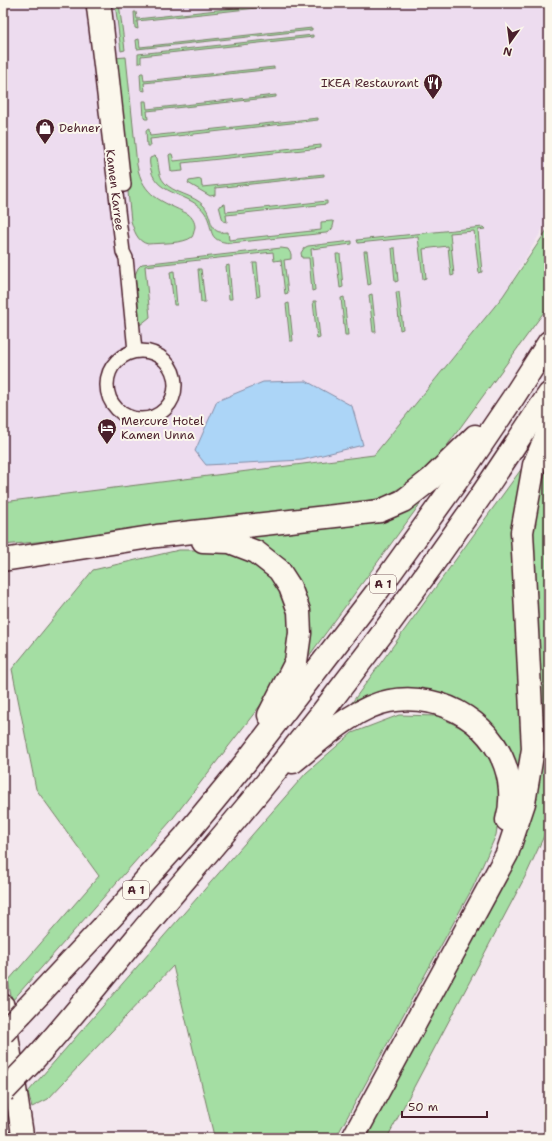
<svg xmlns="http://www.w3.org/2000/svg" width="552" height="1141" font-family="'Shantell Sans',sans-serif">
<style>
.built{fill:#eddcef}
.green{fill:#a4dea3;stroke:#777e67}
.water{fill:#acd5f7;stroke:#858ca5}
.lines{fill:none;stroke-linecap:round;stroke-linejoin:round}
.street-casing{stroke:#4a1f2b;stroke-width:16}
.primary-casing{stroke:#4a1f2b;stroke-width:24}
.highway-casing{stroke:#4a1f2b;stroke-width:25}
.street{stroke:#fbf7ec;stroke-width:13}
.primary{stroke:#fbf7ec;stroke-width:21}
.highway{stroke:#fbf7ec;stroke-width:22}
.highway-bridge-casing{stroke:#4a1f2b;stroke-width:25;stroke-linecap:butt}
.highway-bridge{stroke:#fbf7ec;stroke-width:22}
.labels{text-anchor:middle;stroke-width:4;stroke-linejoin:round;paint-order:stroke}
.shield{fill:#fbf7ec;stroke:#7f6065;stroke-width:1}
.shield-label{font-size:11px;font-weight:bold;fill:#4a1f2b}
.poi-label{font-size:12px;fill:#4a1f2b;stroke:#fbf7ec;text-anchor:start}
.street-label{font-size:12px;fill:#4a1f2b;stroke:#fbf7ec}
</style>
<rect width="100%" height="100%" fill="#f3e7ee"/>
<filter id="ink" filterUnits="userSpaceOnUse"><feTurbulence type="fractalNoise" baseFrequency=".025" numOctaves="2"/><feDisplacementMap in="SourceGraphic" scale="8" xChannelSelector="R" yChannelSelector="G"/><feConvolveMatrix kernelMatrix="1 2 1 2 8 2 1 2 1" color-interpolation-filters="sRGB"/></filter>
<g filter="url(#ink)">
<!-- built -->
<path class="built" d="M3 3H549V218L503 296 374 455 3 502Z"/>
<!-- green -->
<g class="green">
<path d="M115 3H119L125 50 121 51Z"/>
<path d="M279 3 280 6H275L137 21 138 29 135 28 134 12H136L137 19Z"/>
<path d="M312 28V30L137 49 136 40 139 39 140 47Z"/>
<path d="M313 35V37L141 56V63H138V54Z"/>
<path d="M126 57 137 165C143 197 162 201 188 214 192 217 195 222 195 227 194 230 194 234 192 237 184 244 158 243 148 244 137 242 134 230 131 221L114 58Z"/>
<path d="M274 67V69L144 83 145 91 141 90 140 74 141 73H143L144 81Z"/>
<path d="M276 95V97L147 111 148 119H145L144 118 143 101H146L147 109Z"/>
<path d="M318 118V120L150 139 151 146H147L146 130H147L149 129 150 136Z"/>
<path d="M321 145V148L182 163 183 171 172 172 171 171 169 155 170 154H172L174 161Z"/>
<path d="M155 156 157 158C159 166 158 175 164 182 174 194 193 194 204 206 214 218 207 235 228 232L229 240 321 230V222L332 221 334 222C333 228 332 231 326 233L231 243C205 241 215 229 205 213 192 193 157 196 151 170 150 166 149 162 150 158Z"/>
<path d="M324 174V176L215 188V195L210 196 188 183 189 181 201 179 202 187Z"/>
<path d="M327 201V204L226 215 227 222 223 221 219 206 225 204 226 212Z"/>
<path d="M483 227 485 229 478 230 482 272 479 273 474 231 450 233 454 275 451 276 448 246 423 249 426 278 423 279 418 237 358 243 357 240Z"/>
<path d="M549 227V305L428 472 382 498 297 513 102 536 3 545V502L374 455 503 296Z"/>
<path d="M352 241V244L311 249 315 290 312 291 309 258H302L301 253 304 248 308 246Z"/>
<path d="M281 248 288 249 291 254V259L284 260 288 293 285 294 281 260 274 261 273 252 145 266 150 317 140 325 135 275 138 268 142 264Z"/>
<path d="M392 248H395L398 281 395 282Z"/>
<path d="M364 251H367L371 284 368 285Z"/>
<path d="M336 254H340L343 287 340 288Z"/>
<path d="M253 263H257L260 296 257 297Z"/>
<path d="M229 265 232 299H229L226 266Z"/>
<path d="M198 269H201L205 302H201Z"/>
<path d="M174 271 177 305H174L170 272Z"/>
<path d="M396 292H399L403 329 400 330Z"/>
<path d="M372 294 376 332H373L369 295Z"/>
<path d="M344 297 348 335H345L341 298Z"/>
<path d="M313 301H316L320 338 317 339Z"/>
<path d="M289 303 293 341H290L286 304Z"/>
<path d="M549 453V825L527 873 387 1138H360L537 788 532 532 543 469Z"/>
<path d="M525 464 524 744 522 780 441 699 348 708Z"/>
<path d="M419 496 423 500 306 660 305 608 236 536Z"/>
<path d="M179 550H229L267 570 291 605 292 647 273 689 170 822 12 1001 8 981 99 876 36 789 12 669 93 570Z"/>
<path d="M399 715 438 716 467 731 493 760 502 795 496 835 473 887 338 1134 334 1138H210L214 1136 173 966 48 1099 32 1107 28 1092 306 773 352 733Z"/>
</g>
<!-- water -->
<path class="water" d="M306 381 352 406 363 445 302 460 206 465 195 451 217 401 263 382Z"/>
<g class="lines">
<!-- street casing -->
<g class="street-casing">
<g id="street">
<path d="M93 3 123 252 126 258 135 351"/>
<path d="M104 3 124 185"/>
<circle cx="141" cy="385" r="34"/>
</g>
</g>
<!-- primary casing -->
<g class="primary-casing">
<path id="primary" d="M3 1005 23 1138"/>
</g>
<!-- highway casing -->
<g class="highway-casing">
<g id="highway">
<path d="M203 541 230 542 256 552 279 570 290 587 299 611 300 633 296 662 269 715"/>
<path d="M3 560 157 536 380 511 403 501 431 479 475 436"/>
<path d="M293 762C321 740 355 707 389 701 443 691 500 726 509 781 511 794 511 807 507 820"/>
<path d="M22 1013 112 917 185 836 245 763 379 589 456 482 513 398 549 342"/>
<path d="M30 1064C68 1023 102 979 137 937 180 885 224 835 266 783 340 692 411 597 478 500 502 465 525 429 549 394"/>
<path d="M353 1138 507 854 524 803 533 749 522 532 534 465 549 429"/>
</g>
</g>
<!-- street -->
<use href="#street" class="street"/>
<!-- primary -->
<use href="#primary" class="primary"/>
<!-- highway -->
<use href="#highway" class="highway"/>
<!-- highway-bridge casing -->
<g class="highway-bridge-casing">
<g id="highway-bridge">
<path d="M3 1033 22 1013"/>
<path d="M3 1092 30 1064"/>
</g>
</g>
<!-- highway-bridge -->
<use href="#highway-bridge" class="highway-bridge"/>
</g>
</g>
<!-- icons -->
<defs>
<g id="restaurant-pin" transform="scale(1)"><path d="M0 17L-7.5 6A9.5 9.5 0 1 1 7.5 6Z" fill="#4a1f2b" stroke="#fbf7ec"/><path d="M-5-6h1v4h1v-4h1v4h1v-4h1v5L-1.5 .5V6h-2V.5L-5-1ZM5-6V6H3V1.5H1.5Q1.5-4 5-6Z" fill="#fff"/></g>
<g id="shop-pin" transform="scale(1)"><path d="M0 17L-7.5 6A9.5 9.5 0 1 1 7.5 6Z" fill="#4a1f2b" stroke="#fbf7ec"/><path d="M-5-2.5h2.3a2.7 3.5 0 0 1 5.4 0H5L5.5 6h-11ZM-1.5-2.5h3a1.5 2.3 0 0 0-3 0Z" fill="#fff"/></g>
<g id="hotel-pin" transform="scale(1)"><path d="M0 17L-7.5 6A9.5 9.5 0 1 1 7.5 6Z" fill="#4a1f2b" stroke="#fbf7ec"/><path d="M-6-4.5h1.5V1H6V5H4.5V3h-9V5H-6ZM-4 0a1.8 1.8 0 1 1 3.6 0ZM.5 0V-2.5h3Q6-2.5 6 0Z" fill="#fff"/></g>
</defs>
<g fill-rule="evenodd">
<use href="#restaurant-pin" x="433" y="83"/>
<use href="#shop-pin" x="45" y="128"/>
<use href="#hotel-pin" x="107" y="428"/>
</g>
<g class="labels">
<!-- shield labels -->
<g class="shield">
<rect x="370" y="575" width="26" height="18" rx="3"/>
<rect x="123" y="881" width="26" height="18" rx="3"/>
</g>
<g class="shield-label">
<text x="383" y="588">A 1</text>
<text x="136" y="894">A 1</text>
</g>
<!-- poi labels -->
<g class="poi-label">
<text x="419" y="87" text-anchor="end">IKEA Restaurant</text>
<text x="59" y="132">Dehner</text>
<text x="121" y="425">Mercure Hotel<tspan x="121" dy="14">Kamen Unna</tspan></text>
</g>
<!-- street labels -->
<g class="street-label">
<text transform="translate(115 190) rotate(83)" y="4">Kamen Karree</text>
</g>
</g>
<!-- margin -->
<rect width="552" height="1141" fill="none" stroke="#fbf7ec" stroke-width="16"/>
<rect x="8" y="8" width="536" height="1125" fill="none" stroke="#4a1f2b" stroke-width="1.5" filter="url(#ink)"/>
<!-- north arrow -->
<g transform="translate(510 42) rotate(194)" stroke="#fbf7ec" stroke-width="3" paint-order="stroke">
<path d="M0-3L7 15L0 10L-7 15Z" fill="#4a1f2b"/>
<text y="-6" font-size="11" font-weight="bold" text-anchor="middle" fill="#4a1f2b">N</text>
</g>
<!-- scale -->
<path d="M402 1111v6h85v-6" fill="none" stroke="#4a1f2b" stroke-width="2"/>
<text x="408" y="1111" font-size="12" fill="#4a1f2b" stroke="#fbf7ec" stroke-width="3" paint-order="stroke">50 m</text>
</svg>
